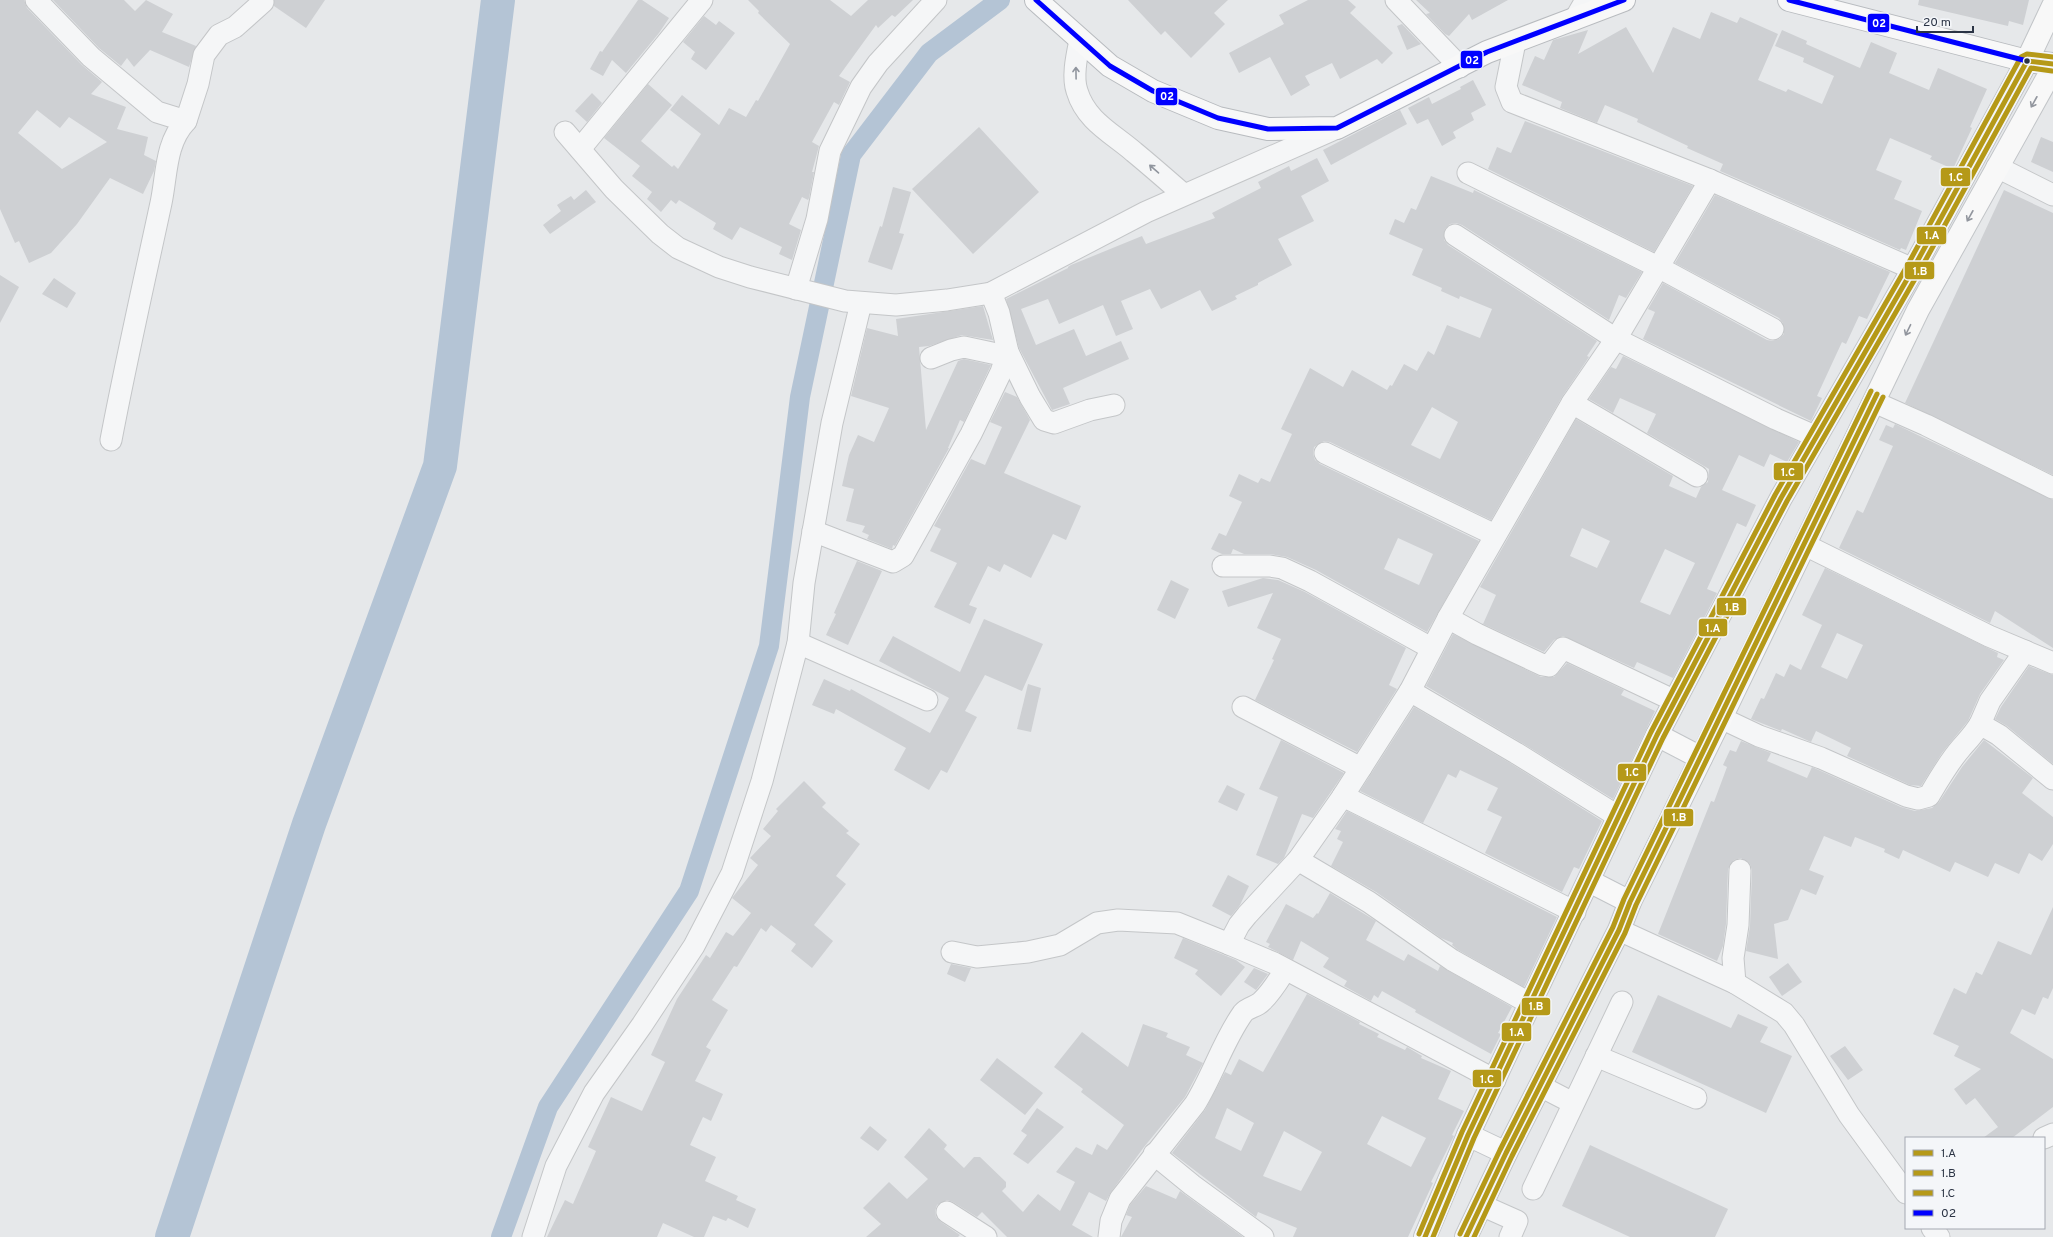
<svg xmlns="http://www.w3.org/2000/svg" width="2053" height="1237" font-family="Overpass,sans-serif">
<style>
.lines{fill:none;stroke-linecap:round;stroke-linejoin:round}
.canal{stroke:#b4c4d5;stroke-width:20}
.river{stroke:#b4c4d5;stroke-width:34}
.building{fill:#ced0d3;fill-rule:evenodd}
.minor-casing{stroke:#c4c6c8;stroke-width:23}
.major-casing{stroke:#c2c5c8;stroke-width:24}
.highway-casing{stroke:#b8bbbf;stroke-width:24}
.minor{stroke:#f5f6f7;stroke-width:21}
.major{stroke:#f8f8f8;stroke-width:22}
.highway{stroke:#f8f8f8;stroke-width:22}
.bus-1-casing{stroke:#f4f6f9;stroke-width:8}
.bus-2-casing{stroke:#f4f6f9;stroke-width:8}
.bus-3-casing{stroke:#f4f6f9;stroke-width:8}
.bus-4-casing{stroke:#f4f6f9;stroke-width:8}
.bus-1{stroke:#b59918;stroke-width:5}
.bus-2{stroke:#b59918;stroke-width:5}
.bus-3{stroke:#b59918;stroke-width:5}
.bus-4{stroke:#00f;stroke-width:5}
.oneway{stroke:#90959e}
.oneway2{stroke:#92969e}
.bus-dot{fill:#2b3445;stroke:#f4f6f9;stroke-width:1.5}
.line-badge{stroke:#f4f6f9;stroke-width:1.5}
.badge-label{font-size:11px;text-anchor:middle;font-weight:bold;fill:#fff}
</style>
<rect width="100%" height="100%" fill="#e6e8ea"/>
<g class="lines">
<!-- canal -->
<path class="canal" d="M501 1237 548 1107 689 891 769 646 800 397 851 155 929 53 1000 0"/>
<!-- river -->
<path class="river" d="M172 1237 309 824 440 466 498 0"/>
</g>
<!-- building -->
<g class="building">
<path d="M0 0H24L27 8 82 65 102 82 91 94 126 107 117 129 148 137 144 155 156 161 154 171 143 194 110 178 77 224 51 253 29 263 19 241 15 243 0 209ZM37 110 60 128 69 117 107 142 62 169 18 133Z"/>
<path d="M53 0H124L135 11 146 0 173 14 162 32 196 46 189 67 150 50 134 67 127 58 121 66 99 48Z"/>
<path d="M274 0H325L306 28 274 6Z"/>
<path d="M638 0H642L669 18 659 33 626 73 612 60 603 76 590 69 600 51 603 52H602Z"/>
<path d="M748 0H830L851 16 868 0H913L895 17 892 15 878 28 876 25 839 76 850 82 839 105 834 102 812 142 819 146 812 172H814L809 198 808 200 802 197 789 224 801 230 792 260 779 254 782 247 740 227 732 240 713 229 716 223 679 200 676 204 671 200 661 212 647 199 652 192 632 176 640 166 604 138 648 84 672 105 641 141 672 167 674 165 678 169 701 134 670 110 682 95 719 125 729 108 746 117 756 100 758 101 790 44 758 13 759 11Z"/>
<path d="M1128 0H1228L1214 13 1225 24 1191 58 1165 31 1161 35Z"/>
<path d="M1308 0H1348L1356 7 1350 13 1393 53 1382 64 1377 59 1340 79 1332 63 1305 76 1310 85 1291 96 1270 57 1239 73 1229 53 1284 24 1279 15Z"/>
<path d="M1416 0H1508L1472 20 1469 14 1449 36 1445 34 1426 14 1430 13Z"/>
<path d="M1919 0H2029L2023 25 2009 21 2008 26 1918 5Z"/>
<path d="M1711 12 1737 23 1740 17 1778 34 1758 80 1786 92 1788 89 1822 104 1834 76 1803 62 1804 58 1775 46 1782 30 1807 41 1806 44 1860 68 1871 42 1897 53 1889 73 1929 90 1938 68 1987 89 1970 127 1972 128 1953 169 1930 159 1932 156 1890 138 1876 170 1902 181 1894 199 1922 211 1906 250 1901 248 1900 250 1720 171 1723 164 1687 148 1688 146 1637 122 1638 119 1605 105 1597 123 1560 108 1562 102 1522 85 1535 56 1544 60 1553 40 1588 30 1578 54 1626 27 1653 73 1673 27 1700 39Z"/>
<path d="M704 16 716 25 719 21 735 33 706 70 691 59 695 52 683 42Z"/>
<path d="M1402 24 1421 44 1407 50 1397 26Z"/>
<path d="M1473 80 1486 105 1471 113 1474 120 1453 132 1456 138 1442 146 1428 119 1417 124 1408 108 1429 97 1432 104 1461 89 1460 87Z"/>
<path d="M592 93 602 103 587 122 575 111Z"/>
<path d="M1400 110 1407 124 1331 165 1323 150Z"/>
<path d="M1525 121 1693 186 1654 252 1488 169 1497 147 1511 153Z"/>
<path d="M979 127 1039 192 973 254 912 189Z"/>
<path d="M2041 137 2053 142V172L2031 162Z"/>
<path d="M1317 158 1329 181 1301 196 1314 221 1278 239 1292 265 1258 283V285L1235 296 1237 299 1212 311 1200 290 1161 309 1150 289 1121 301 1133 329 1116 336 1103 305 1059 324 1048 299 1021 309 1036 345 1074 329 1086 356 1121 341 1129 359 1063 388 1070 404 1052 410 1019 348 1006 299 1068 268V267L1071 265 1142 236 1146 244 1215 218 1212 213 1261 188 1258 182 1289 166 1291 171Z"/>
<path d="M1431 176 1473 193 1474 190 1642 272 1626 298 1619 295 1609 320 1462 225 1456 223 1450 224 1445 229 1444 240 1448 245 1597 341 1587 356 1589 357 1562 397 1491 520 1330 442 1324 441 1314 447 1313 454 1315 460 1320 464 1479 541 1427 632 1316 570 1287 557 1270 554H1244L1233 549 1231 554H1222L1211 549 1219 533 1226 536 1242 502 1229 496 1239 474 1258 483 1261 478 1270 482 1292 434 1281 429 1310 368 1343 387 1352 370 1387 390 1390 385 1392 386 1404 364 1417 371 1428 351 1434 355 1447 325 1480 338 1492 309 1460 296 1459 299 1441 291 1442 288 1412 275 1423 249 1389 234 1395 219 1404 223 1411 208 1416 210ZM1432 407 1458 422 1440 459 1411 445ZM1398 538 1433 554 1419 585 1384 569Z"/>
<path d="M893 187 911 192 899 233 904 234 892 270 868 262 880 226 882 227Z"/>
<path d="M586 190 596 202 550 234 543 225 561 211 557 205 571 196 574 200Z"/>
<path d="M2004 190 2053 213V475L1905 403Z"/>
<path d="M1715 195 1890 272 1867 319 1859 316 1846 344 1842 342 1817 396 1822 398 1811 421 1643 339 1655 312 1648 309 1663 283 1767 340 1773 341 1779 339 1784 334 1783 323 1779 318 1675 263Z"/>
<path d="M0 275 19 287 0 323Z"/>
<path d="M54 278 76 293 67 308 42 294Z"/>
<path d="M983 306 993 340 962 335 929 346 919 347 926 430 958 361 964 359 991 365 964 422 960 420 948 448H949L895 546 893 545 892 549 867 539 869 535 862 532 865 526 846 521 854 489 842 486 849 455 858 435 874 442 889 408 851 396 867 328 898 336 896 319Z"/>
<path d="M1623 356 1799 442 1787 462 1770 454 1764 467 1739 455 1722 490 1756 505 1746 527 1737 523 1707 589 1717 593 1673 678 1637 662 1634 668 1563 636 1554 640 1544 652 1483 624 1496 595 1480 587 1576 419 1673 476 1669 486 1696 498 1701 487 1708 482 1709 469 1647 433 1656 414 1620 398 1613 413 1589 399 1611 367 1616 369ZM1582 528 1610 541 1597 568 1570 556ZM1665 549 1695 563 1670 615 1640 602Z"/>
<path d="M1005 392 1017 397 1030 420 1004 473 1081 506 1066 540 1053 534 1031 578 1004 564 1000 572 988 566 969 605 977 608 970 624 934 607 957 563 930 551 941 529 934 526 971 459 985 465 1002 427 990 422Z"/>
<path d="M1895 424 2053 500V648L1995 611 1990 623 1839 548 1857 510 1863 513 1893 446 1879 440 1886 425 1893 428Z"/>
<path d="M857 561 882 571 848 645 826 635 836 614 834 613Z"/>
<path d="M1825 568 1998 653 1997 657 2004 660 1980 694 1968 721 1942 753 1921 786 1910 785 1847 756 1851 748 1816 731 1811 742 1782 729 1781 731 1751 719 1761 698 1764 699 1776 673 1784 677 1790 664 1801 670 1822 625 1802 615ZM1837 633 1863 645 1847 679 1821 667Z"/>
<path d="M1263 578 1278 580 1305 592 1406 648 1389 685 1397 689 1357 752 1255 700 1274 660 1272 659 1281 639 1257 628 1273 593 1228 607 1222 591Z"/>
<path d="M1171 580 1189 589 1175 619 1157 610Z"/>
<path d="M984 619 1043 644 1022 691 985 675 965 711 977 717 947 773 941 770 929 790 894 770 906 748 836 709 834 714 812 705 824 679 850 691 851 689 930 733 949 698 879 661 893 636 960 672Z"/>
<path d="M1453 634 1541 677H1554L1567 663 1624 690 1621 695 1655 711 1613 799 1522 743 1426 686Z"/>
<path d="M2029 666 2053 675V764L2007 726 1995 719 2001 707Z"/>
<path d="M1028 684 1041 688 1031 732 1017 729Z"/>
<path d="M1414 707 1510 763 1602 821 1579 869 1574 867 1562 892 1485 853 1502 817 1487 810 1498 788 1460 770 1456 778 1448 774 1423 823 1360 791Z"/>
<path d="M1281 740 1344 773 1313 818 1302 814 1284 858 1278 864 1256 855 1278 797 1259 789Z"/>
<path d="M1984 740 2033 778 2022 793 2053 817V844L2042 861 2029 853 2019 874 1995 863 1988 877 1955 862 1950 872 1903 850 1899 859 1884 852 1885 849 1855 837 1851 847 1824 836 1809 870 1824 876 1816 895 1801 889 1788 920 1774 924 1778 959 1746 951 1750 926 1752 870 1750 864 1741 858 1734 860 1728 869 1726 924 1723 946 1717 961 1658 934 1711 801 1714 802 1727 767 1723 765 1730 750 1736 752 1741 741 1771 753 1767 761 1807 778 1812 767 1901 807 1915 811 1932 808 1939 802 1962 767Z"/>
<path d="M804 781 826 803 822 807 849 831 846 833 860 844 836 876 846 884 814 925 833 941 812 968 791 951 796 944 771 925 766 932 761 928 737 967 734 966 712 1000 728 1010 706 1047 711 1050 695 1081 723 1094 711 1121 703 1117 690 1145 716 1157 705 1181 738 1196 736 1200 756 1209 748 1228 728 1218 726 1221 713 1216 704 1237H694L663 1223 657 1237H547L565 1200 573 1204 596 1151 588 1147 611 1097 642 1111 665 1062 651 1055 677 999 706 955 710 958 726 932 733 936 751 913 732 898 758 865 750 858 771 836 763 829 778 811 776 809Z"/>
<path d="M1227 785 1245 794 1237 811 1218 802Z"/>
<path d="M1347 811 1557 917 1524 987 1458 950 1452 945 1453 943 1441 938 1376 892 1331 866 1343 842 1337 839 1341 831 1335 829Z"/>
<path d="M1228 875 1249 886 1240 905 1231 916 1212 906Z"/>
<path d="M1330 893 1376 921 1366 940 1404 961 1408 954 1438 971 1440 966 1512 1007 1498 1033 1501 1034 1491 1054 1415 1012 1416 1010 1382 991 1378 998 1374 995 1371 1001 1344 986 1347 981 1323 967 1329 958 1301 941 1293 960 1268 947 1270 944 1266 942 1286 904 1313 918 1317 913 1318 914Z"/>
<path d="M2053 907V988L2048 999 2043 997 2035 1015 2022 1009 2010 1033 2053 1059V1107L2012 1138H1983L1998 1127 1975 1098 1966 1105 1954 1089 1981 1069 1954 1056 1959 1046 1933 1034 1954 988 1966 994 1976 972 1982 975 1998 941 2031 955Z"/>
<path d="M1183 938 1236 960 1245 967 1221 996 1195 974 1198 970 1174 958Z"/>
<path d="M1788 963 1802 982 1782 996 1769 977Z"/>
<path d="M951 964 971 968 965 982 947 974Z"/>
<path d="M1254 968 1268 974 1256 990 1244 982Z"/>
<path d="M1307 994 1360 1022 1359 1024 1379 1034 1377 1037 1405 1050 1407 1047 1422 1056 1421 1058 1451 1071 1438 1099 1464 1111 1452 1135 1454 1136 1431 1182 1433 1183 1408 1237H1293L1297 1228 1258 1212 1256 1217 1172 1153 1205 1110 1225 1072 1231 1075 1239 1059 1263 1072ZM1227 1108 1254 1123 1241 1151 1215 1138ZM1382 1116 1426 1138 1411 1167 1367 1144ZM1284 1131 1322 1152 1301 1191 1263 1176Z"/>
<path d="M1658 995 1731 1028 1738 1014 1768 1027 1760 1042 1792 1056 1766 1113 1632 1052Z"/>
<path d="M1143 1024 1168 1033 1166 1037 1190 1047 1186 1055 1203 1063 1185 1097 1144 1147 1111 1192 1106 1201 1089 1192 1072 1225 1093 1237H1007L982 1212 977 1217 953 1202 947 1200 937 1205 935 1211 936 1217 941 1222 960 1235 958 1237H866L881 1224 863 1208 889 1182 907 1199 928 1179 904 1157 929 1128 947 1145 944 1149 964 1168 974 1157H980L1006 1182V1187L1002 1191 1023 1212 1038 1194 1060 1211 1075 1182 1056 1172 1076 1147 1092 1155 1097 1144 1107 1150 1124 1125 1081 1092 1083 1089 1054 1067 1082 1032 1128 1067Z"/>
<path d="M1845 1046 1863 1070 1848 1080 1830 1056Z"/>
<path d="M997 1058 1043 1093 1025 1115 980 1080Z"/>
<path d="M1037 1108 1064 1127 1028 1164 1013 1154 1027 1135 1021 1131Z"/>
<path d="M870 1126 887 1140 878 1151 860 1138Z"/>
<path d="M1590 1145 1728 1209 1715 1237H1630L1562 1206Z"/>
<path d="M1146 1186 1176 1199 1180 1191 1243 1237H1121L1132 1217 1126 1215 1130 1205Z"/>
</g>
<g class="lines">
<!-- minor casing -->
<g class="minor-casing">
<g id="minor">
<path d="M36 0 91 57 157 112 186 121 198 84 204 55 219 35 235 27 263 2 262 0"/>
<path d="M1396 0 1460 67"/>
<path d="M1575 19 1586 0"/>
<path d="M1080 40C1077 55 1072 76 1077 91 1086 121 1112 133 1134 152 1151 166 1167 180 1183 194"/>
<path d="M1515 42 1506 87 1512 102 1710 180 1913 269"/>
<path d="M565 132 614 189 660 234 678 248 719 267 750 277 845 301 896 305 947 300 991 293 1146 212 1337 128"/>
<path d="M580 149 702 0"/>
<path d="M1997 167 2053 195"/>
<path d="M1468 173 1658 267 1773 329"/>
<path d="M1455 235 1616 339 1776 419 1817 437"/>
<path d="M796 289 817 219 830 151 861 87 878 63 936 0"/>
<path d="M1008 352 1030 397 1044 420 1054 423 1090 410 1114 405"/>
<path d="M931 358 951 350 964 347 1006 356"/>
<path d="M1874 402 1926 425 2053 488"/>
<path d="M1572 403 1697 476"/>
<path d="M111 440C126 361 144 282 161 203 167 175 165 143 186 121"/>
<path d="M1325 453 1495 535"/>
<path d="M813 531 893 562 903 556 971 434 1001 372 1008 352 999 313 991 293"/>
<path d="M1805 545 1989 636 2053 663"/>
<path d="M1223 566H1270L1282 568 1310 581 1431 648"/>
<path d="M1448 618 1477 634 1543 665 1549 666 1563 648 1675 701"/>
<path d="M798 643 927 700"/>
<path d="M1410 691 1516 753 1619 817"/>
<path d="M1243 707 1361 768"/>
<path d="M1721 718 1759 736 1821 758 1906 796 1918 799 1929 796C1939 779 1948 763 1961 748 1968 740 1974 734 1980 724L1999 735 2053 779"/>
<path d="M1980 724 1990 701 2025 651"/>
<path d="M1343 796 1575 912"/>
<path d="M1298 860 1369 902 1452 960 1531 1004"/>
<path d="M1619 930 1735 983 1784 1013 1794 1025 1849 1115 1906 1193"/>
<path d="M952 952 977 957 1028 952 1060 945 1097 923 1118 920 1177 923 1229 944"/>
<path d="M1735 983 1733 958 1738 925 1740 870"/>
<path d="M1596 1056 1696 1098"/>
<path d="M1495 1080 1274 963 1229 944 1239 925 1247 915 1298 860 1343 796 1410 691 1448 618 1572 403 1616 339 1710 180"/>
<path d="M1540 1086 1573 1103"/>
<path d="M2044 1138 2053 1134"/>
<path d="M1154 1154 1192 1185 1263 1237"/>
<path d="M1533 1189 1622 1002"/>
<path d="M1481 1205 1517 1221 1510 1237"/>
<path d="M947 1212 986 1237"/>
<path d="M1932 1228 1939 1237"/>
<path d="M533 1237 556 1166 594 1093 642 1025 694 946 732 873 762 781 798 643 804 583 832 423 861 303"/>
<path d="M1109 1237 1111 1221 1120 1199 1195 1104C1213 1075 1223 1041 1243 1013 1248 1007 1256 1007 1261 1002 1271 993 1278 981 1285 970"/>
</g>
</g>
<!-- major casing -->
<g class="major-casing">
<g id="major">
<path d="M1657 735 1701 758"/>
<path d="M1589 881 1630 902"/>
<path d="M1468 1135 1506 1153"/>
<path d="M1425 1237 1468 1135 1657 735 1781 498 1913 269 2027 61 2053 6"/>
<path d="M1466 1237 1506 1153 1619 930 1630 902 1721 718 1918 310 2053 68"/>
</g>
</g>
<!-- highway casing -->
<g class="highway-casing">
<g id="highway">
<path d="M1036 0 1110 66 1153 91 1218 118 1268 129 1337 128 1487 52 1624 0"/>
<path d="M1789 0 2027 61 2053 64"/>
</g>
</g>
<!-- minor -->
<use href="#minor" class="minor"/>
<!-- major -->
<use href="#major" class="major"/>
<!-- highway -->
<use href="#highway" class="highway"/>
<!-- bus-1 casing -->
<g class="bus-1-casing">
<g id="bus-1">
<path d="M1425 1237 1468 1135 1657 735 1781 498 1913 269 2027 61 2053 64"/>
<path d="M1466 1237 1506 1153 1619 930 1630 902 1877 394"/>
</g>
</g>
<!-- bus-2 casing -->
<g class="bus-2-casing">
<g id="bus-2">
<path d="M1433 1237 1474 1138 1663 738 1787 501 1919 272 2031 68 2052 71"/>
<path d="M1474 1237 1512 1156 1625 933 1636 905 1883 397"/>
</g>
</g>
<!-- bus-3 casing -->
<g class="bus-3-casing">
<g id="bus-3">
<path d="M1419 1234 1462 1132 1651 732 1775 495 1907 266 2021 57 2027 54 2053 57"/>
<path d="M1460 1234 1500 1150 1613 927 1624 899 1871 391"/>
</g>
</g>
<!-- bus-4 casing -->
<g class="bus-4-casing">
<g id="bus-4">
<path d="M1036 0 1110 66 1153 91 1218 118 1268 129 1337 128 1487 52 1624 0"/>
<path d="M1789 0 2027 61"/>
</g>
</g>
<!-- bus-1 -->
<use href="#bus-1" class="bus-1"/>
<!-- bus-2 -->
<use href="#bus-2" class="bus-2"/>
<!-- bus-3 -->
<use href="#bus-3" class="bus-3"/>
<!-- bus-4 -->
<use href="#bus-4" class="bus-4"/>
</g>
<!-- one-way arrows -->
<defs><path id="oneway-shaft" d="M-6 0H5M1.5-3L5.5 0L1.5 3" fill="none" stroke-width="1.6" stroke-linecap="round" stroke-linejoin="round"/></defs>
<g class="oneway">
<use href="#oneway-shaft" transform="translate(1076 73) rotate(-91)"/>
<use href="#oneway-shaft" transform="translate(1154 169) rotate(-139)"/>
</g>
<g class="oneway2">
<use href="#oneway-shaft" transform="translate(2034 102) rotate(119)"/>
<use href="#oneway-shaft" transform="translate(1970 216) rotate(119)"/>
<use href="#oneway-shaft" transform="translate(1908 330) rotate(116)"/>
</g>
<!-- markers -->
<circle class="bus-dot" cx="2027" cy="61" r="3.5"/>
<g class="line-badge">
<rect x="1867" y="13" width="23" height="20" rx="4" fill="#00f"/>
<rect x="1460" y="50" width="23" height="19" rx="4" fill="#00f"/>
<rect x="1155" y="87" width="23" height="19" rx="4" fill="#00f"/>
<rect x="1940" y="167" width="31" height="20" rx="4" fill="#b59918"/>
<rect x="1916" y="226" width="31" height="19" rx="4" fill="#b59918"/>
<rect x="1904" y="261" width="31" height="19" rx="4" fill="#b59918"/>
<rect x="1773" y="462" width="31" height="19" rx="4" fill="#b59918"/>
<rect x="1716" y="597" width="31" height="19" rx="4" fill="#b59918"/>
<rect x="1698" y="618" width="30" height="19" rx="4" fill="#b59918"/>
<rect x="1617" y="763" width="30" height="19" rx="4" fill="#b59918"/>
<rect x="1663" y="808" width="31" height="19" rx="4" fill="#b59918"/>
<rect x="1521" y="997" width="30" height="19" rx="4" fill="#b59918"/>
<rect x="1501" y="1022" width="31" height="20" rx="4" fill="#b59918"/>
<rect x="1472" y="1069" width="30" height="19" rx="4" fill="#b59918"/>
</g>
<g class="badge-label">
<text x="1879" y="27">02</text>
<text x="1472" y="64">02</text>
<text x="1167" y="100">02</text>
<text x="1956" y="181">1.C</text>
<text x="1932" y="239">1.A</text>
<text x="1920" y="275">1.B</text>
<text x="1788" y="476">1.C</text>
<text x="1732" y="611">1.B</text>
<text x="1713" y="632">1.A</text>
<text x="1632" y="776">1.C</text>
<text x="1679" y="821">1.B</text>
<text x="1536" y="1010">1.B</text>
<text x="1517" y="1036">1.A</text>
<text x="1487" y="1083">1.C</text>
</g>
<!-- legend -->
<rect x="1905" y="1137" width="140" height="92" fill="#f4f6f9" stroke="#a4a8b1"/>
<rect x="1913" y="1150" width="20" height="6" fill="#b59918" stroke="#a4a8b1"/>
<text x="1941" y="1157" font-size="12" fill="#2b3445">1.A</text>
<rect x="1913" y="1170" width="20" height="6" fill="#b59918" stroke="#a4a8b1"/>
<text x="1941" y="1177" font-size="12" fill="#2b3445">1.B</text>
<rect x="1913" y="1190" width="20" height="6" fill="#b59918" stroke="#a4a8b1"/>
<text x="1941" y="1197" font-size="12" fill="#2b3445">1.C</text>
<rect x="1913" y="1210" width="20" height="6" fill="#0000ff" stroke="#a4a8b1"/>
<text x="1941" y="1217" font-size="12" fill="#2b3445">02</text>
<!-- scale -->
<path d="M1917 26v6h56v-6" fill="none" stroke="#2b3445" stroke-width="2"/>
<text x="1923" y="26" font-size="12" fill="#2b3445" stroke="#f4f6f9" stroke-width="3" paint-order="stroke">20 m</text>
</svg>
